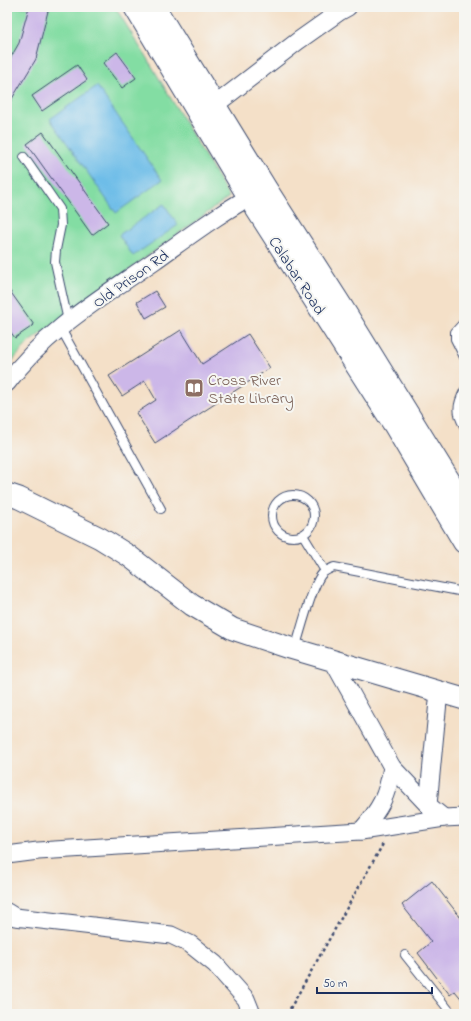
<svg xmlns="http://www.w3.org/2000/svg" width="471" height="1021" font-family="'Indie Flower',sans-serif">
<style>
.green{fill:#83dda3;stroke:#4f8680}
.water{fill:#6ebde8;stroke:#4476a3}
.building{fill:#ccb7e8}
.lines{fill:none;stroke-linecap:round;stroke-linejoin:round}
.service-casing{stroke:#3c4a6e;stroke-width:10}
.minor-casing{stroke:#3c4a6e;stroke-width:19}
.tertiary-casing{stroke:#3c4a6e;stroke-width:23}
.secondary-casing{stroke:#3c4a6e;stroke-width:24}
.path{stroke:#3c4a6e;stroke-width:2.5;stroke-dasharray:3 3;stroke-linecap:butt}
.service{stroke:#fff;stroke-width:8}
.minor{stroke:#fff;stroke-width:17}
.tertiary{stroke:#fff;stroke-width:21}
.secondary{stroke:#fff;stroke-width:22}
.labels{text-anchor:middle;stroke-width:4;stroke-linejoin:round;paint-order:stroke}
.street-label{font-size:16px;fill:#1b2f5e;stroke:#f6f6f2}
.education-label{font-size:16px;fill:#785e54;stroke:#f6f6f2;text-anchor:start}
</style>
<rect width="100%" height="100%" fill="#f6f6f2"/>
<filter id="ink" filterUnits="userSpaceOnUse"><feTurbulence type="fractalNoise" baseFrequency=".025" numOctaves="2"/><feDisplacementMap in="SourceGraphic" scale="8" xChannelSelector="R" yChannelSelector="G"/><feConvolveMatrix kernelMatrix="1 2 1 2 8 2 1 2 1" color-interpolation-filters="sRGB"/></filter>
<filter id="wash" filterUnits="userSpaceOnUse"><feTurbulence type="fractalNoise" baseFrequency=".012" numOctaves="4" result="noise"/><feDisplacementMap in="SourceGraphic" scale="16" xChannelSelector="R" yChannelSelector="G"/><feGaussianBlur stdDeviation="0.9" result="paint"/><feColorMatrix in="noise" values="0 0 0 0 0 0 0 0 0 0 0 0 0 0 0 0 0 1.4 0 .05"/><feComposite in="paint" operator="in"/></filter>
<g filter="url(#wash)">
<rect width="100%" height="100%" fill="#f4e0c8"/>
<!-- green -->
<path class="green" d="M7 7H115L153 68 229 197 29 342 7 367Z"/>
<!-- water -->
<g class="water">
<path d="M97 86 162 180 116 213 50 119Z"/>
<path d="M164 204 178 225 133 256 119 235Z"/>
</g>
<g id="blocks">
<!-- building -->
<g class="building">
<path d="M29 7H49L36 59 10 102 7 104V64L19 43Z"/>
<path d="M117 52 136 78 122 88 103 63Z"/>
<path d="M77 65 87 80 42 111 32 96Z"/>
<path d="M43 132 108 223 92 235 27 144Z"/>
<path d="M7 287 34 325 15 338 7 327Z"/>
<path d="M155 291 165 307 146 318 137 302Z"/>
<path d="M181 330 202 364 248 334 270 368 155 443 136 413 156 400 145 381 122 396 109 376Z"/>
<path d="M432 881 464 922V1002L455 991 450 995 418 953 431 942 402 905Z"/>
</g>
</g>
</g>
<g filter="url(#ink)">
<use href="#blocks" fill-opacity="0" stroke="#3c4a6e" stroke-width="1"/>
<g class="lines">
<!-- service casing -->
<g class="service-casing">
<g id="service">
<path d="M24 157 60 209 61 225 56 250 55 262 68 321"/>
<path d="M464 322 455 332V339L464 357"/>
<path d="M60 327 161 509"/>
<path d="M464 391C457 405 456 413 464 426"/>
<circle cx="293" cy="516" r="21"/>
<path d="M303 535 325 571"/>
<path d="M295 649C300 634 313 581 323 573 326 570 330 569 334 567L464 592"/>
<path d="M405 955 452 1014"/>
</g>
</g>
<!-- minor casing -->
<g class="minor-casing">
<g id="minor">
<path d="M215 105 298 41 339 12 348 7"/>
<path d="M7 383C46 330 101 298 154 261 188 237 222 211 259 192"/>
<path d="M333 661 392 767 428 805 444 818"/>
<path d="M428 805 439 691"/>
<path d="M361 831C380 809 387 797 392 767"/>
<path d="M7 855 38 851 361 831 444 818 464 817"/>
<path d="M7 912 15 917 171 935 190 944 215 964 246 999 252 1014"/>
</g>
</g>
<!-- tertiary casing -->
<g class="tertiary-casing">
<path id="tertiary" d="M7 494 19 498 100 538 129 556 192 605 233 629 290 648 464 699"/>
</g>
<!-- secondary casing -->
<g class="secondary-casing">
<g id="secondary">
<path d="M135 7 249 197 394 424 464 542"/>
<path d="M154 7 266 189 341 306 464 505"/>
</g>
</g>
<!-- path -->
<path class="path" d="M287 1014 383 844"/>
<!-- service -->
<use href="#service" class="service"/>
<!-- minor -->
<use href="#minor" class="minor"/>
<!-- tertiary -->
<use href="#tertiary" class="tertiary"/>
<!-- secondary -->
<use href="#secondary" class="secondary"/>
</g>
</g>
<!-- icons -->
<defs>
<g id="library-square" transform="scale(1)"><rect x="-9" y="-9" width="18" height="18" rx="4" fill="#8d6e63" stroke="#f6f6f2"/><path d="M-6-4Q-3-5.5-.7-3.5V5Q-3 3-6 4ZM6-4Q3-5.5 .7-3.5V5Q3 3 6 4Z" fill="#fff"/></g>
</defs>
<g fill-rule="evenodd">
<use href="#library-square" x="194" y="388"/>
</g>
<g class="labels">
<!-- street labels -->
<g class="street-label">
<text transform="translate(298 275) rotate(57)" y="6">Calabar Road</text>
<text transform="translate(130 278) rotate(-35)" y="6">Old Prison Rd</text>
</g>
<!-- education labels -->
<g class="education-label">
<text x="208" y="385">Cross River<tspan x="208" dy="18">State Library</tspan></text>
</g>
</g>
<!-- margin -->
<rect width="471" height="1021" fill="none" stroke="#f6f6f2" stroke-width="24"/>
<!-- scale -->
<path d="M317 987v6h115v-6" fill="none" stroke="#1b2f5e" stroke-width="2"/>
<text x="323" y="987" font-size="12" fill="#1b2f5e" stroke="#f6f6f2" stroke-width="3" paint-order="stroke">50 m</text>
</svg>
